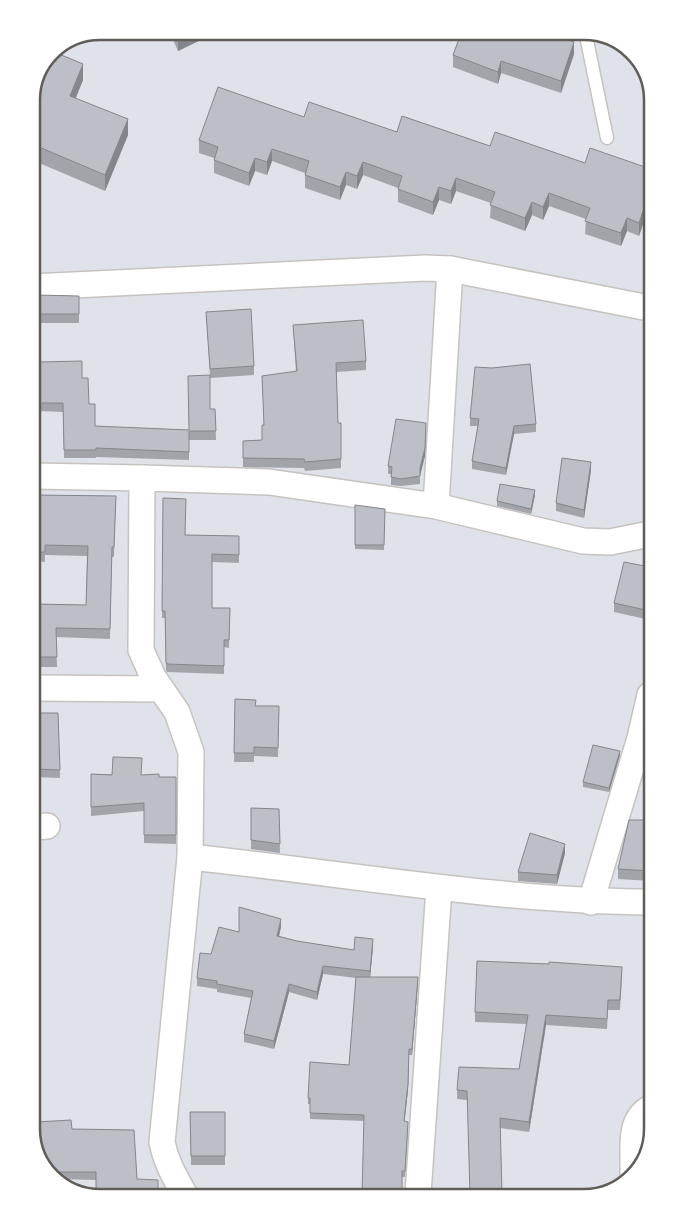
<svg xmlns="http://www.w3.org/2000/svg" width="684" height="1229" font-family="'Asap Condensed',sans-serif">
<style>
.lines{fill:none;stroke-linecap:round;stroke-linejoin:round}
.service-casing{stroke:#c6c3bf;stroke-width:15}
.minor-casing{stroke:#c6c3bf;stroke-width:28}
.service{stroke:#fff;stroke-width:12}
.minor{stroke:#fff;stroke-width:25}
.wall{fill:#a2a4aa}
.shaded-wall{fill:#84868b}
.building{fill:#bcbfc6;stroke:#84868b}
.rim{fill:none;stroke:#605d59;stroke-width:2.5}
</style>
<rect width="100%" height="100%" fill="#e0e2ea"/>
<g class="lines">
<!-- service casing -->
<g class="service-casing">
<path id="service" d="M585 31 607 138"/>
</g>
<!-- minor casing -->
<g class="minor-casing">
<g id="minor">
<path d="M32 287 425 268 450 269 649 308"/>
<path d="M33 476 142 478 269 482 436 506 583 541 610 542 650 534"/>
<path d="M142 478 141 650 153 677 177 712 191 752 190 857C345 873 496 901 651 902"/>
<path d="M436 506 450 269"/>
<path d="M34 688 161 689"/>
<path d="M35 827 47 826"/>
<path d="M591 902 640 738 650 695"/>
<path d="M633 1174C634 1148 627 1120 652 1107"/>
<path d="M418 1194 439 888"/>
<path d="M186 1197C176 1179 166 1163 162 1142L190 857"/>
</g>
</g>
<!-- service -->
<use href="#service" class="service"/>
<!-- minor -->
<use href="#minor" class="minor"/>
</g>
<!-- wall -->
<g class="wall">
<path d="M169 31H219L178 51Z"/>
<path d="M55 52 83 80 76 98 128 135 105 191 32 160 31 96Z"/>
<path d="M574 54 561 93 501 73 498 84 453 67V55Z"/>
<path d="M304 117 490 146 585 163 648 168V222L644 221 639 236 627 231 621 246 585 234 586 219 549 206 543 220 532 215 525 231 490 218 491 203 456 191 451 204 439 200 433 215 398 202V188L363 175 357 189 346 185 340 200 305 188V173L272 161 267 175 255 171 249 186 214 173V158L199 153V140Z"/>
<path d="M32 213H33L34 258 32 259Z"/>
<path d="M35 295 79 296V323H35Z"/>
<path d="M206 312 254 366V375L210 378V409H215L216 440H189V460L96 457V458H64L63 412 39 411V362L82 378 95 426 189 430 210 375Z"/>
<path d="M293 325 366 361V370L336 372 338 423H341V468L305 471 304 468 243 467V441L262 440 264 425 262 376 296 372Z"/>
<path d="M470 418 536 424V432L514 434 506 475 472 469V461L478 426H470Z"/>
<path d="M426 431 425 456 420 475V484L401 486 391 485V474H388V466Z"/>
<path d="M649 447V476H645V469Z"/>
<path d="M591 470 584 518 556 511V503Z"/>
<path d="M33 495 116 496 114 557H112L110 639 56 637 57 667H35V665H34V604L86 605 87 556 45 555V562L34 561Z"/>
<path d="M535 495 531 514 497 506V501Z"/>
<path d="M163 498 185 535 239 536V563L212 562V608H230L229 648 224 647V674L167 672 166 670 165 618H162Z"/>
<path d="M355 505 385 509 384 550 355 549Z"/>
<path d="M650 567V620L614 612V603Z"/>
<path d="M235 699 255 706H279L278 757 254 756V762H234Z"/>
<path d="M34 705 37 713H58L60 778 35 777Z"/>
<path d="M620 755 609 792 583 787V782Z"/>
<path d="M91 774 141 775 159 777H176V844L144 843V811L91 816Z"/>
<path d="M251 808 279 809 280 853 251 849Z"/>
<path d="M651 820V881L618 879V869Z"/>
<path d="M565 853 557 884 518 881V872Z"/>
<path d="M281 927 279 936 297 941 354 950 373 947 370 977 418 983 412 1055H409L408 1090 404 1121 408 1128 405 1177H402L364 1121 310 1119V1104H308V1098L349 1065 356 978 323 974 317 1000 289 992 274 1049 244 1042V1034L251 998 217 992V989L197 986V978L211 954 239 932Z"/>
<path d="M622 976 620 1010H608L607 1029 546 1025 529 1132 500 1128 467 1100 457 1099V1090L519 1069 527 1024 475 1022V1012Z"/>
<path d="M190 1112H225V1165H191Z"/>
<path d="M72 1129 134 1130 96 1180 56 1179 37 1155Z"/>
</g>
<!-- shaded-wall -->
<g class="shaded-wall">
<path d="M185 31H219L178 51V35Z"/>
<path d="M574 42V54L561 93V81Z"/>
<path d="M501 61V73L498 84V72Z"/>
<path d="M83 64V80L70 111V96Z"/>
<path d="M128 119V135L105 191V175Z"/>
<path d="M272 149V161L267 175V162Z"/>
<path d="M255 158V171L249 186V173Z"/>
<path d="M363 162V175L357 189V176Z"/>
<path d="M346 172V185L340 200V187Z"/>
<path d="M456 178V191L451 204V191Z"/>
<path d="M439 187V200L433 215V202Z"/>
<path d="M549 193V206L543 220V207Z"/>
<path d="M532 202V215L525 231V218Z"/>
<path d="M644 208V221L639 236V223Z"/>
<path d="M627 218V231L621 246V233Z"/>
<path d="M426 423 425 456 420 476V468Z"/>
<path d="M514 426V434L506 475V468Z"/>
<path d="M591 462V470L584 518V510Z"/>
<path d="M535 490V495L531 514V509Z"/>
<path d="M620 751V755L609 792V788Z"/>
<path d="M565 844V853L557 884V875Z"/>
<path d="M281 919V927L277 944V936Z"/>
<path d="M373 939V947L370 979V971Z"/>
<path d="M323 966V974L317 1000V992Z"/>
<path d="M418 977V983L412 1055V1049Z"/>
<path d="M289 984V992L274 1049V1041Z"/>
<path d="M546 1015V1025L529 1132V1122Z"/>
<path d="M409 1055 408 1090 404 1127V1121Z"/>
</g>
<!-- building -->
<g class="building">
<path d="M176 31H185L178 35Z"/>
<path d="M462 31H541L574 42 561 81 501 61 498 72 453 55Z"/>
<path d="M52 51 83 64 70 96 128 119 105 175 32 144 31 96Z"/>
<path d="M218 87 304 117 309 102 397 132 402 116 490 146 495 132 585 163 590 148 648 168V210L644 208 639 223 627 218 621 233 585 221 590 208 549 193 543 207 532 202 525 218 490 205 495 192 456 178 451 191 439 187 433 202 398 189 402 176 363 162 357 176 346 172 340 187 305 175 309 161 272 149 267 162 255 158 249 173 214 160 218 147 199 140Z"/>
<path d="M32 213H33L34 249 32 250Z"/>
<path d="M35 295 79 296V314H35Z"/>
<path d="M251 309 254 366 210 369 206 312Z"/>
<path d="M363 320 366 361 336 363 338 423H341V459L305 462 304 459 243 458V441L262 440V425H264L262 376 297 371 293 325Z"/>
<path d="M82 361V378H88L89 404H95V426L189 430 188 376 210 375V409H215L216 431H189V452L96 448V450H64L63 403H39V362Z"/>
<path d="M530 364 536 424 514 426 506 468 472 461 479 419 470 418 475 367 492 368Z"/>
<path d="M396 419 426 423 425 448 420 468V476L401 479 391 477 392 467 388 466Z"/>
<path d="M649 447V469H645Z"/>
<path d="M562 458 591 462 584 510 556 503Z"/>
<path d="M500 484 535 490 531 509 497 501Z"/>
<path d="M33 495 116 496 114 547H112L110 629 56 628 57 657H35V655H34V604L86 605 88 546 45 545V552H34Z"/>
<path d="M163 498 186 499 185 535 239 536V555L212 554V608H230L229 640H224V666L167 664 166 662 165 611H162Z"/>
<path d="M355 505 385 509 384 545H355Z"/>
<path d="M624 562 650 567V611L614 603Z"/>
<path d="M235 699 256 700 255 706H279L278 748 254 747V753H234Z"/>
<path d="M34 705H37L36 713H58L60 770 35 769Z"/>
<path d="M593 745 620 751 609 788 583 782Z"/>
<path d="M113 757 142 758 141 775 159 774V777H176V835H144V803L91 807V774L112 775Z"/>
<path d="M251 808 279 809 280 844 251 840Z"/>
<path d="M629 820H651V871L618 869Z"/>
<path d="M530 833 565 844 557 875 518 872Z"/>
<path d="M239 907 281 919 277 936 297 941 354 950 355 937 373 939 370 971 323 966 317 992 289 984 274 1041 244 1034 253 991 217 984V981L197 978 200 953 211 954 219 927 239 932Z"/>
<path d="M477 961 549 964V962L622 967 620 1000H608L607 1019 546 1015 529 1122 500 1118 502 1193 470 1194 467 1091 457 1090 459 1067 519 1069 528 1015 475 1012Z"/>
<path d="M356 977H418L412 1049H409L408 1084 404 1121 408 1122 405 1171H402V1194L362 1195 364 1115 310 1113V1098H308L310 1062 349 1065Z"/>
<path d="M190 1112H225V1156H191Z"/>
<path d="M71 1120 72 1129 134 1130 137 1179 158 1180V1197L96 1198V1172H50L37 1155 36 1122Z"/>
<path d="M331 1191 361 1195H330Z"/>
</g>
<!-- crop -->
<path d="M0 0H684V1229H0ZM100 40H584A60 60 0 0 1 644 100V1129A60 60 0 0 1 584 1189H100A60 60 0 0 1 40 1129V100A60 60 0 0 1 100 40Z" fill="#fff" fill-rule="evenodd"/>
<path class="rim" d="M100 40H584A60 60 0 0 1 644 100V1129A60 60 0 0 1 584 1189H100A60 60 0 0 1 40 1129V100A60 60 0 0 1 100 40Z"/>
</svg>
